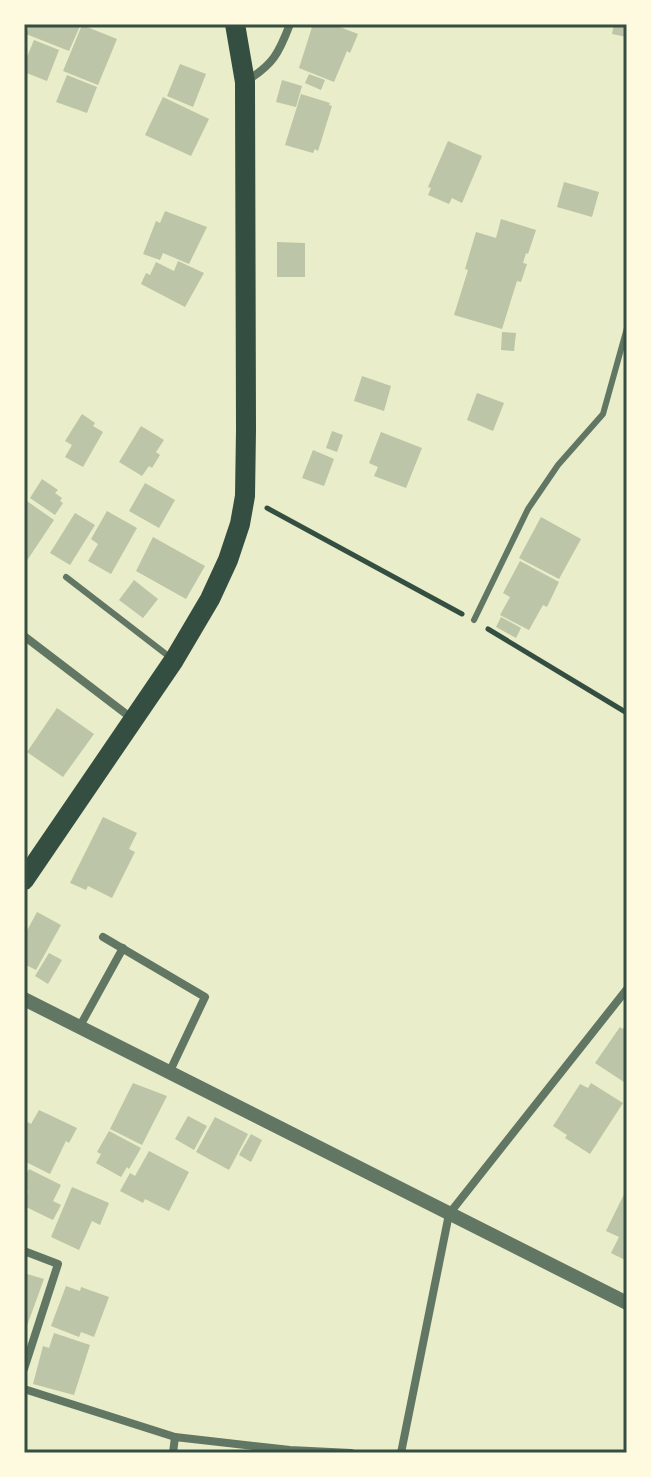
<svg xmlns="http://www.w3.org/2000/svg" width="651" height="1477" font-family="Helvetica,sans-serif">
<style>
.building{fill:#bcc5a7}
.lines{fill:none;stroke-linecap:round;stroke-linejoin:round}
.path{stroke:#344e41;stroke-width:5}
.service{stroke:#617663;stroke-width:6}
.minor{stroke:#617663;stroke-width:8}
.tertiary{stroke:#617663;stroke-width:14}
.primary{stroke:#344e41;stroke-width:20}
.neatline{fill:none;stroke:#344e41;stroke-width:3}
</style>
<rect width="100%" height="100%" fill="#e9edc9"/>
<!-- building -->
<g class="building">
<path d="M30 24H73L80 26 69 51 26 34Z"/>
<path d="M313 24H332L358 34 350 53 347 51 334 82 299 68Z"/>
<path d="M614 24H627V37L612 34Z"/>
<path d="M82 25 117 39 98 85 63 71Z"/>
<path d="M34 40 59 50 47 81 24 72V64Z"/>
<path d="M180 64 206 74 193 107 167 96Z"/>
<path d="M309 74 325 80 321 90 305 83Z"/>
<path d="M67 75 97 87 87 113 56 102Z"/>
<path d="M282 80 302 86 296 107 276 102Z"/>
<path d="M301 94 330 103 329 105 332 106 318 151 315 149 313 153 285 145Z"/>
<path d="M163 97 209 119 191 156 145 135Z"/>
<path d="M448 141 482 156 462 203 452 198 449 204 428 195 431 188 428 187Z"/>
<path d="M564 182 599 192 592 217 557 207Z"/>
<path d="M165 211 207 227 189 264 163 253 160 260 143 254 156 221 160 223Z"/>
<path d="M501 219 536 230 528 254 526 253 523 263 527 264 521 282 517 281 502 329 454 315 468 270 465 269 476 232 496 238Z"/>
<path d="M277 242 305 243V277H277Z"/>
<path d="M178 261 204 273 185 307 141 284 146 273 150 275 156 262 174 271Z"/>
<path d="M502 332 516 333 514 351 501 350Z"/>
<path d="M362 376 391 386 384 411 354 401Z"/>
<path d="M477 393 504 403 493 431 467 420Z"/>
<path d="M82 414 95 423 93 426 103 432 83 467 65 457 72 445 65 441Z"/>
<path d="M141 426 164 440 156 452 160 455 152 468 149 466 142 476 119 462Z"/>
<path d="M332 431 343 435 337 452 326 448Z"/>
<path d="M381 432 422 448 406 488 374 476 378 467 369 463Z"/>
<path d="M313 450 334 459 324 486 302 478Z"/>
<path d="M42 479 58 490 55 493 62 498 60 501 63 503 55 515 30 498Z"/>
<path d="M145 483 175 500 159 528 129 511Z"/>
<path d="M24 499 54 520 24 565Z"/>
<path d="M107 511 137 528 111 574 88 561 98 544 91 539Z"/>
<path d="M75 513 95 525 70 565 50 553Z"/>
<path d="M541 517 581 539 559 579 519 558Z"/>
<path d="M153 537 205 566 186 599 136 571Z"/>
<path d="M520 561 559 582 547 607 543 605 529 630 500 615 510 597 503 593Z"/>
<path d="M134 580 158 599 143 618 119 600Z"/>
<path d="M501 617 521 628 516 638 496 627Z"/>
<path d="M57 708 94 734 63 777 27 752Z"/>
<path d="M103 817 137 833 129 849 135 852 112 898 88 886 86 890 70 883Z"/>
<path d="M37 912 61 925 36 970 24 964V936Z"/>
<path d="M49 953 62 960 48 984 35 976Z"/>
<path d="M627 1023V1084L595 1063 620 1027 623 1029Z"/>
<path d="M133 1083 167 1096 142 1145 110 1129Z"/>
<path d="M591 1083 623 1103 590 1154 565 1138 567 1135 553 1126 580 1084 588 1088Z"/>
<path d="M39 1110 77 1128 69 1143 66 1141 50 1174 24 1161V1130L28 1122 31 1124Z"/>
<path d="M188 1116 207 1126 194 1150 175 1139Z"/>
<path d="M215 1117 248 1134 229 1170 196 1152Z"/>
<path d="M109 1131 141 1148 129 1169 127 1167 121 1177 96 1163 101 1154 97 1152Z"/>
<path d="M251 1134 262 1140 251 1162 239 1155Z"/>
<path d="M149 1151 189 1172 169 1211 145 1199 143 1203 120 1191 130 1173 135 1176Z"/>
<path d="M29 1169 61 1185 53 1201 61 1205 53 1220 24 1206 28 1191 24 1188V1179Z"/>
<path d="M72 1187 109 1203 100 1225 92 1221 79 1250 51 1237Z"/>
<path d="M627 1188V1261L611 1253 619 1237 606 1231Z"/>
<path d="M24 1273 44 1279 24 1334Z"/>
<path d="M66 1286 80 1291 81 1287 109 1297 94 1337 81 1332 79 1337 51 1326Z"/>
<path d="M54 1333 90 1345 74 1395 33 1384 43 1346 49 1348Z"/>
</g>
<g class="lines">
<!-- path -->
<g class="path">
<path d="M267 508 462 614"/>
<path d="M488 629 627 713"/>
</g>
<!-- service -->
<g class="service">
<path d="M66 577 171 658"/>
<path d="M474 620 528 509 558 465 603 414 627 328"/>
</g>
<!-- minor -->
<g class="minor">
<path d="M246 81C273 65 279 53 290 24"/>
<path d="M24 636 134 720"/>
<path d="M103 937 205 997 169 1073"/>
<path d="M80 1026 123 948"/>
<path d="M24 1251 58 1264 24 1369"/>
<path d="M24 1389 175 1437"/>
<path d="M173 1453 175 1437 290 1450 351 1453"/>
<path d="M401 1453 449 1214 627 989"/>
</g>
<!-- tertiary -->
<path class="tertiary" d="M24 999 627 1303"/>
<!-- primary -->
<path class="primary" d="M24 880 174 660 210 599 228 560 240 524 245 496 246 430 245 82 235 24"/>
</g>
<!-- border -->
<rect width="651" height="1477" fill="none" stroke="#fefae0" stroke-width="52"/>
<rect x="26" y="26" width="599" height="1425" class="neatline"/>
</svg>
